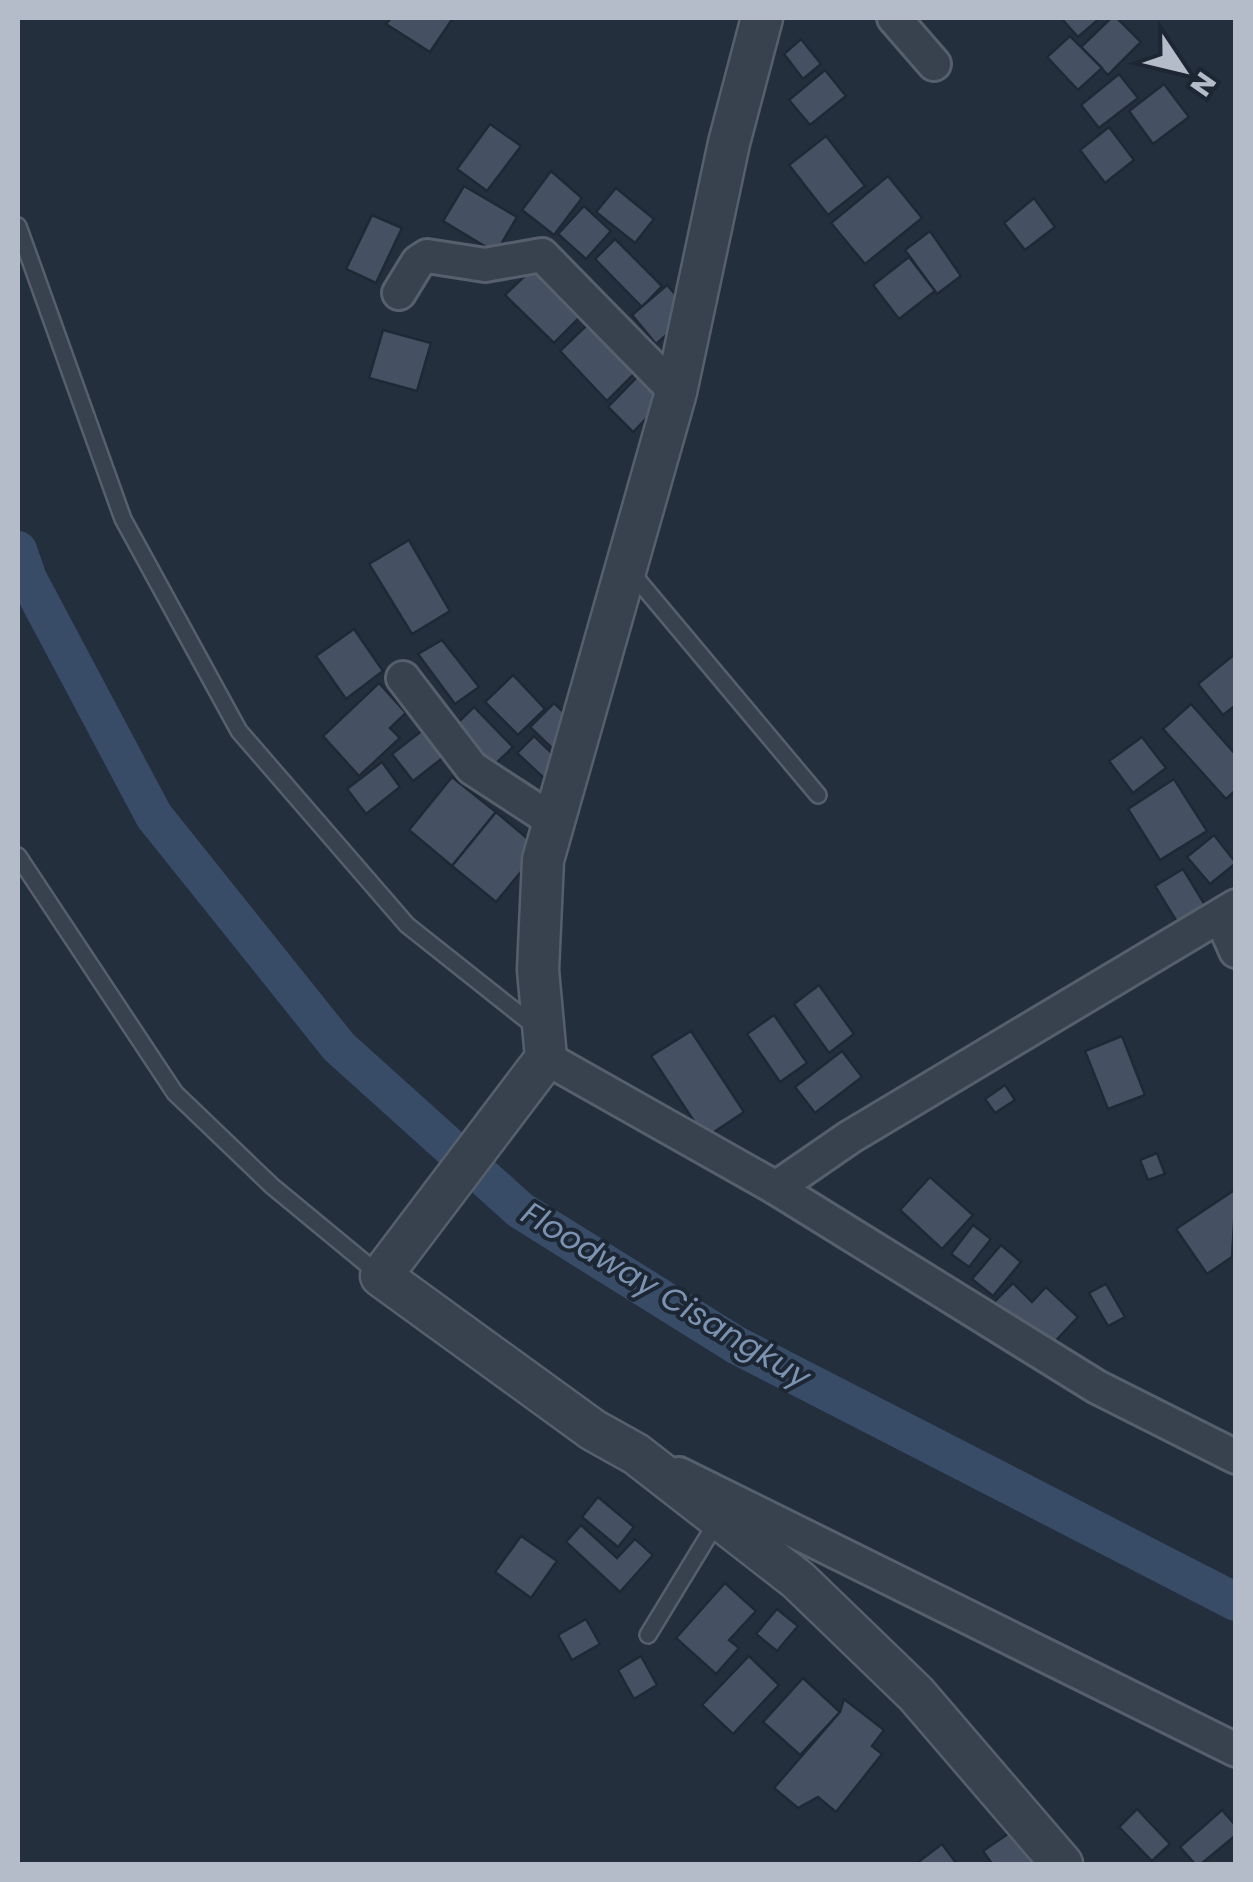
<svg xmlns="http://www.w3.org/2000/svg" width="1253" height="1882" font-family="Poppins,sans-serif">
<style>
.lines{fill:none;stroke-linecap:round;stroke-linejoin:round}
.canal{stroke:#394c67;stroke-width:38}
.building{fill:#455162;stroke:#1f2835;stroke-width:2.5}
.service-casing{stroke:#565f6c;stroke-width:20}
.minor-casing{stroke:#565f6c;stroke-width:38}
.tertiary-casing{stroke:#565f6c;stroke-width:45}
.service{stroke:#38414e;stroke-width:15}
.minor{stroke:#38414e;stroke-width:32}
.tertiary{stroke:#38414e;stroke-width:40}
.labels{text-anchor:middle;stroke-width:8;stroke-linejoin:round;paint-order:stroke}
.water-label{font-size:32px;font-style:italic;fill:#7c92b1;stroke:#1d2633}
</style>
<rect width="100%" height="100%" fill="#242f3e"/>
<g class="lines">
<!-- canal -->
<path class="canal" d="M18 550 28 579 154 816 339 1047 520 1210 736 1345 1236 1602"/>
</g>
<!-- building -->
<g class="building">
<path d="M391 18H453L430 52 386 24Z"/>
<path d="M1061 18H1100L1078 37Z"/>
<path d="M1111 18H1117L1141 42 1108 75 1081 47Z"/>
<path d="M1070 36 1102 68 1078 90 1047 57Z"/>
<path d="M801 39 821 64 803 79 784 54Z"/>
<path d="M825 70 846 96 810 125 789 100Z"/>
<path d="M1119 74 1138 98 1099 128 1081 105Z"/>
<path d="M1164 84 1189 117 1153 144 1129 111Z"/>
<path d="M490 124 521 146 487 191 457 169Z"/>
<path d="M1109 127 1134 160 1105 183 1080 150Z"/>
<path d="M826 136 865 186 828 215 789 165Z"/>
<path d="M551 171 582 198 554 235 522 210Z"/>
<path d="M888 176 922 218 865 264 831 223Z"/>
<path d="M464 186 517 217 496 253 443 221Z"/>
<path d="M616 188 654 219 635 243 596 212Z"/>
<path d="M1034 198 1055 227 1025 250 1004 223Z"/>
<path d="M584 206 611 231 586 259 558 234Z"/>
<path d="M372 215 402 228 376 283 346 269Z"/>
<path d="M930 231 961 276 937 294 905 250Z"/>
<path d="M615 239 662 286 642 307 595 259Z"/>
<path d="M909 257 935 291 899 319 873 285Z"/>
<path d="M533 268 581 316 554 343 505 295Z"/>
<path d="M667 285 692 313 656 344 632 315Z"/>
<path d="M591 321 638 370 607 401 560 351Z"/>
<path d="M383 330 431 343 417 391 369 378Z"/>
<path d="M640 374 665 399 633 432 608 407Z"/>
<path d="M409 540 450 611 412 634 369 564Z"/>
<path d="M354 629 383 671 346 699 316 656Z"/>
<path d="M442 640 479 687 455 704 418 654Z"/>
<path d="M1236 653V705L1223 715 1198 684Z"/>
<path d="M513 675 545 709 518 735 485 702Z"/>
<path d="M379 683 406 713 390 728 400 738 359 776 323 736Z"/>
<path d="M554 703 579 727 555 751 530 727Z"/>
<path d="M1191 704 1236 755V790L1226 799 1163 729Z"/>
<path d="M474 707 513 747 490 769 450 730Z"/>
<path d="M428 726 449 753 413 781 392 754Z"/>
<path d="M534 736 562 763 546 780 517 753Z"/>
<path d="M1142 737 1166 768 1133 793 1109 761Z"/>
<path d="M382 762 400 787 366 814 347 789Z"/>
<path d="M452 777 496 812 452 866 409 830Z"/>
<path d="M1174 779 1207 831 1160 860 1128 809Z"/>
<path d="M496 812 540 849 496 902 452 866Z"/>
<path d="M1214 835 1236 863 1210 884 1187 857Z"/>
<path d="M1183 869 1205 905 1177 922 1155 886Z"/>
<path d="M819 985 854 1034 829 1053 794 1004Z"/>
<path d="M774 1015 807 1063 780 1082 747 1034Z"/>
<path d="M691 1031 744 1112 705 1138 651 1056Z"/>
<path d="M1122 1036 1145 1095 1108 1109 1085 1051Z"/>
<path d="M842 1051 862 1077 815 1113 795 1087Z"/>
<path d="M1005 1085 1015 1100 995 1113 985 1099Z"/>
<path d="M1157 1153 1165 1174 1148 1180 1140 1160Z"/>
<path d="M930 1177 973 1215 942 1249 900 1210Z"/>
<path d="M1236 1189 1232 1257 1207 1274 1176 1229Z"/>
<path d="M973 1225 991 1239 969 1267 951 1254Z"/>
<path d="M1001 1245 1021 1262 993 1296 972 1279Z"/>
<path d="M1013 1283 1032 1302 1046 1287 1078 1317 1043 1354 992 1304Z"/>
<path d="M1106 1284 1125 1317 1108 1326 1089 1293Z"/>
<path d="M598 1497 634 1527 618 1547 582 1517Z"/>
<path d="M581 1525 617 1558 635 1539 653 1555 620 1592 566 1542Z"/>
<path d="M521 1536 557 1561 531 1598 495 1572Z"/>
<path d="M725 1583 756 1611 729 1640 739 1648 716 1674 676 1638Z"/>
<path d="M777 1609 798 1626 777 1651 756 1634Z"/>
<path d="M586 1619 600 1644 572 1660 558 1635Z"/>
<path d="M641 1656 657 1685 634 1699 618 1670Z"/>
<path d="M749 1656 779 1685 733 1734 702 1705Z"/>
<path d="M803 1678 840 1712 800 1755 763 1722Z"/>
<path d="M844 1699 884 1730 872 1746 882 1754 836 1812 818 1797 798 1808 774 1788 840 1712Z"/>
<path d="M1137 1809 1170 1844 1152 1861 1119 1827Z"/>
<path d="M1222 1810 1236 1826V1835L1201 1864H1195L1180 1847Z"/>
<path d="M1018 1827 1039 1857 1029 1864H992L983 1851Z"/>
<path d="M942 1844 956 1863 919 1864 917 1863Z"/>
</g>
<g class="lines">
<!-- service casing -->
<g class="service-casing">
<g id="service">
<path d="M18 226 123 519 239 731 407 925 538 1029"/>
<path d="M631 572 818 795"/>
<path d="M18 856 175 1093 272 1186 381 1276"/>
<path d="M648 1635 718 1520"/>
</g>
</g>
<!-- minor casing -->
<g class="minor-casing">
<g id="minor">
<path d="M894 18 934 64"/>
<path d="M399 293 418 262 427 256 485 265 542 255 676 392"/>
<path d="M403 678 472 768 553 821"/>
<path d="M1221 917 1236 951"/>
<path d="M546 1058 776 1188 1097 1387 1236 1457"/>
<path d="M776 1188 850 1137 1236 906"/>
<path d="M679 1474 1236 1750"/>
</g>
</g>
<!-- tertiary casing -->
<g class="tertiary-casing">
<path id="tertiary" d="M762 18 729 143 676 392 543 860 538 970 546 1058 381 1276 593 1430 636 1454 798 1580 916 1694 1062 1864"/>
</g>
<!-- service -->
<use href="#service" class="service"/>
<!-- minor -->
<use href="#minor" class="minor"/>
<!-- tertiary -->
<use href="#tertiary" class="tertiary"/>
</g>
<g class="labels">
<!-- water labels -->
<g class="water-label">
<text transform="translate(666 1295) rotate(31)" y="11">Floodway Cisangkuy</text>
</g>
</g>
<!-- border -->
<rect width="1253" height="1882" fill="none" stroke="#b4bcc9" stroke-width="40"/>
<!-- north arrow -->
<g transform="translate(1183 70) rotate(125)" stroke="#1d2633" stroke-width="8" paint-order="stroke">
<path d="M0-8L18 38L0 25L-18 38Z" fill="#b4bcc9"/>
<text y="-15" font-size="28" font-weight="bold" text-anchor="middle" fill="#b4bcc9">N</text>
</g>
</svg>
